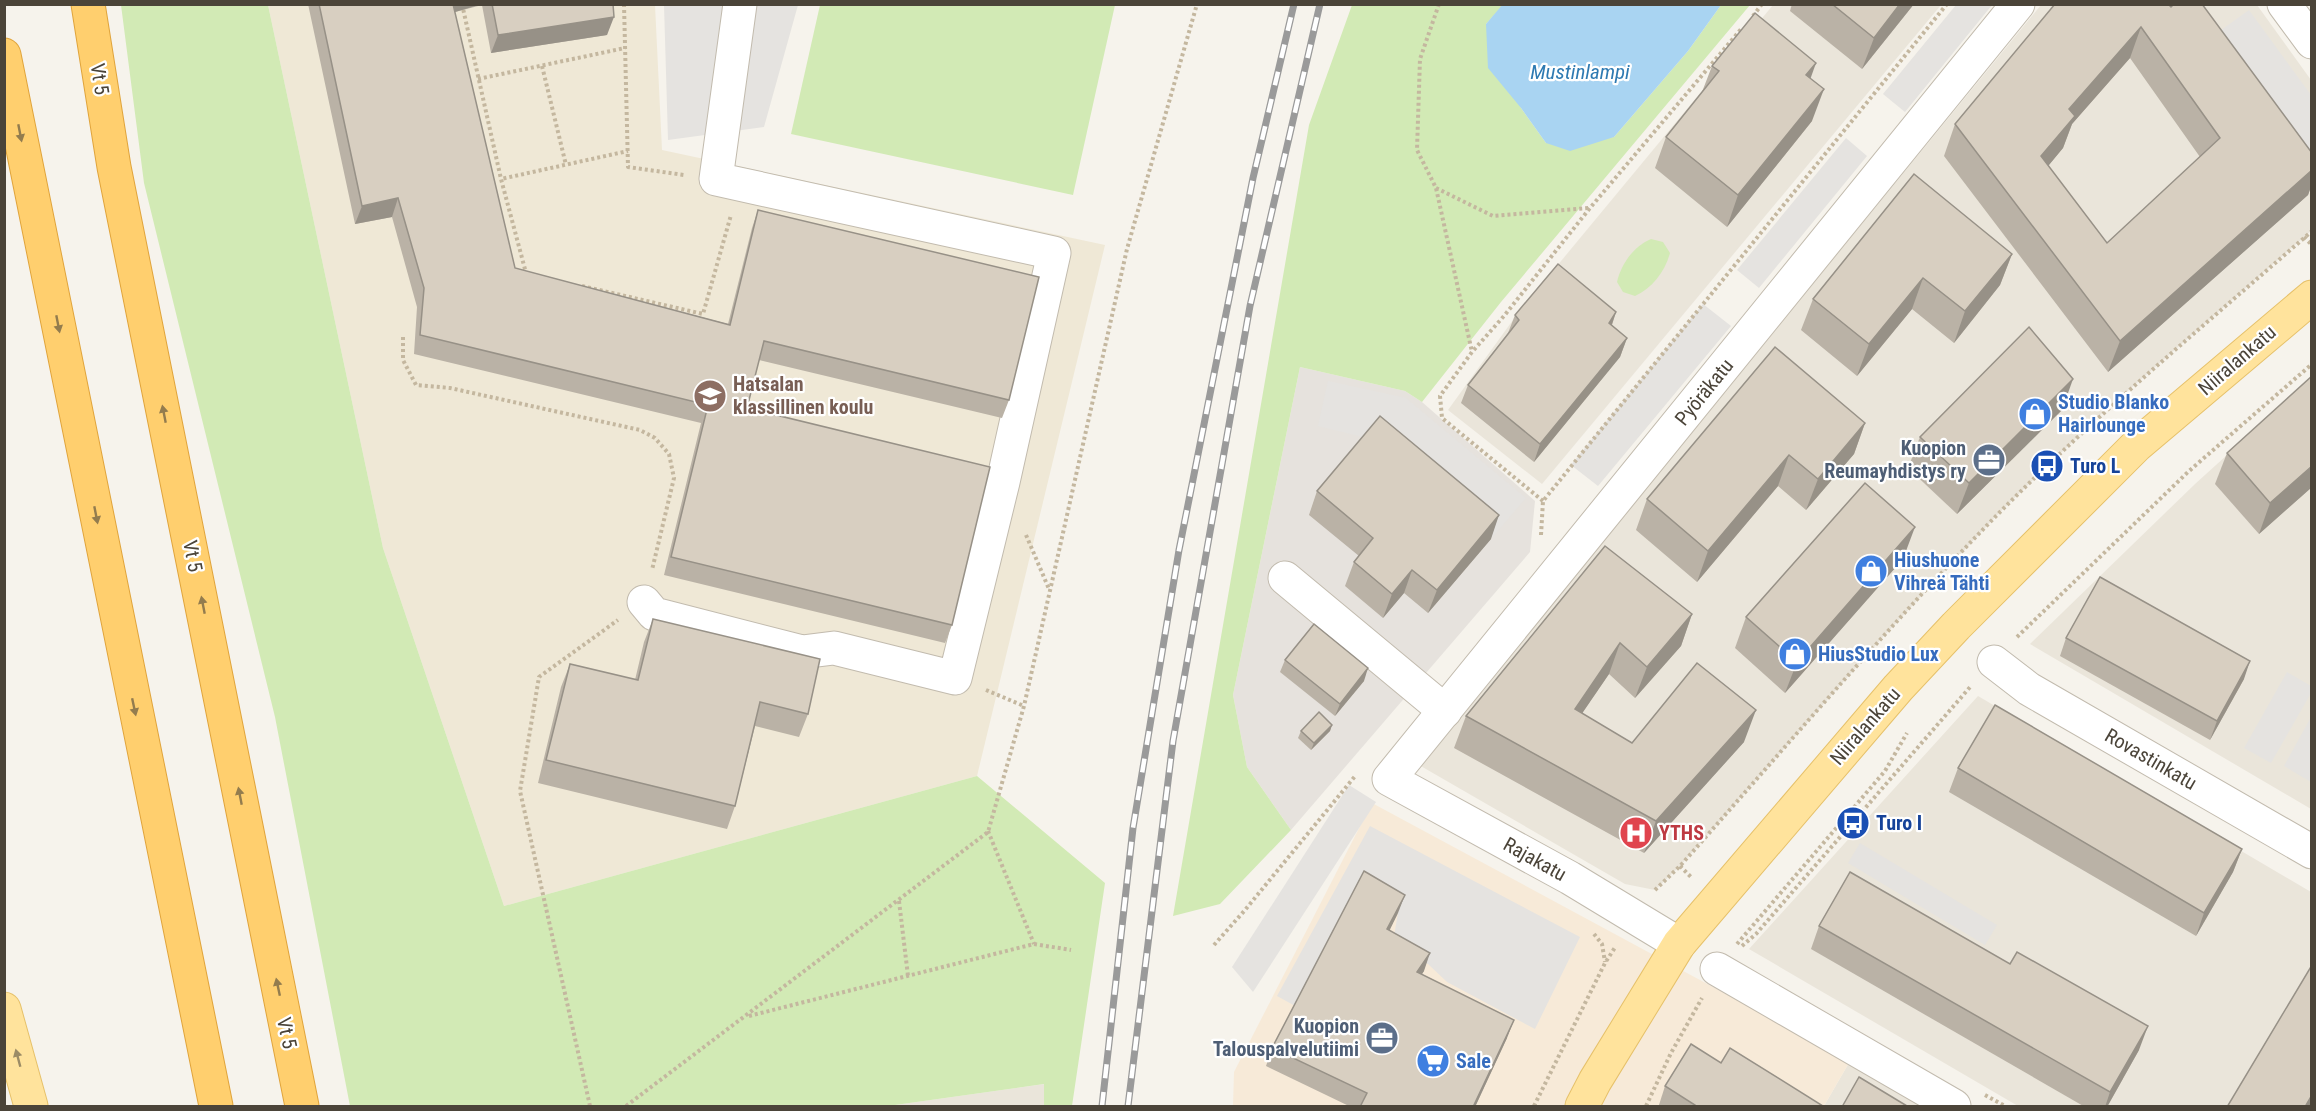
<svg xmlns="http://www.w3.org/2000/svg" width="2316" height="1111" font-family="'Roboto Condensed',sans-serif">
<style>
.residential{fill:#eae5da}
.commercial{fill:#f7ead8}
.industrial{fill:#e6e2dd}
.education{fill:#efe8d6}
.green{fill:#d2eab5}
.parking{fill:#e5e3e0}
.water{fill:#a9d4f2}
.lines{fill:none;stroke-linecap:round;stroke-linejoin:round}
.minor-casing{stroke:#c2bbae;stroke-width:35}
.major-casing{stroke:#e6c16a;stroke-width:35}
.highway-casing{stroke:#e0a43c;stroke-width:35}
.path{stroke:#c4b79f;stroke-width:4;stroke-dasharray:3 3;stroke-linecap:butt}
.minor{stroke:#fff;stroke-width:33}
.major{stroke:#ffe39c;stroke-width:33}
.highway{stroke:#ffcf6e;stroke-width:33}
.rail-casing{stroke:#9a9a9a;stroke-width:7}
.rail{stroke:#fff;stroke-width:4.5;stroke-dasharray:14;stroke-linecap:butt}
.wall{fill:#bab2a6;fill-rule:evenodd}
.shaded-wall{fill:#979187}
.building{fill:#d8cfc1;stroke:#979187;stroke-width:1.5;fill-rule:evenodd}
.oneway{fill:#937c4e}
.oneway2{fill:#9c8c66}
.labels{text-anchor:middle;stroke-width:4.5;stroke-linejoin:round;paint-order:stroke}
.street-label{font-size:20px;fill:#4b4439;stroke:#fff}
.education-label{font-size:20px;font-weight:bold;fill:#785e54;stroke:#fff;text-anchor:start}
.shop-label{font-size:20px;font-weight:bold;fill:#366cbe;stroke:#fff;text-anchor:start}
.service-label{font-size:20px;font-weight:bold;fill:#4e5e75;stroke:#fff;text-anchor:end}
.transit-label{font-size:20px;font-weight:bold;fill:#164399;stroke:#fff;text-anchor:start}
.health-label{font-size:20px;font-weight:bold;fill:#be3a42;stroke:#fff;text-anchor:start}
.water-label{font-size:21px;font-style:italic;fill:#2e7ab2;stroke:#fff}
</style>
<rect width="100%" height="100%" fill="#f6f3ec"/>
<!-- residential -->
<g class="residential">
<path d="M1773 5H1941L1542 484 1448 410 1518 313Z"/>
<path d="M2041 5H2257L2311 80V231L2099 416 1998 514 1883 637 1680 866 1655 890 1625 884 1419 765Z"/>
<path d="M2311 379V809L2030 644 2195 484Z"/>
<path d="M1978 696 2311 892V1106H2018L1749 949Z"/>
<path d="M1850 1061 1929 1106H1824Z"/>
<path d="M1045 1084 1044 1106H888Z"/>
</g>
<!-- commercial -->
<path class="commercial" d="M1372 803 1850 1061 1824 1106H1233L1234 1072Z"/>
<!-- industrial -->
<path class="industrial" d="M1300 367 1405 391 1422 402 1535 501 1530 552 1291 830 1247 767 1233 695Z"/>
<!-- education -->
<path class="education" d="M268 5H655L662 150 1105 245 977 776 504 906 383 548Z"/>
<!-- green -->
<g class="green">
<path d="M121 5H268L383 548 504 906 977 776 1105 883 1072 1106H1044V1084L888 1106H350L275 717 144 183Z"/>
<path d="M820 5H1115L1073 195 791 134Z"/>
<path d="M1352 5H1503L1486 24 1521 108 1546 143 1614 137 1688 51 1721 5H1750L1501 302 1422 402 1405 391 1300 367 1233 695 1247 767 1291 830 1220 904 1173 916 1309 125Z"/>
<path d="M1651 239 1663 242 1670 253C1665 272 1652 288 1635 296L1623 292 1617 282C1621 264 1634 246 1651 239Z"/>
</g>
<!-- parking -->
<g class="parking">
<path d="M664 5H798L764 127 668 140Z"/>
<path d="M1956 5H1992L1905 112 1883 94Z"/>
<path d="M2249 10 2311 95 2312 174 2210 38Z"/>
<path d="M1846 138 1867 156 1759 288 1737 270Z"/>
<path d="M1703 304 1731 326 1598 486 1571 465Z"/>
<path d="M1328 381 1406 398 1526 498 1491 539 1371 439 1318 426Z"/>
<path d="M2287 672 2311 686V693L2271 763 2244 748Z"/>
<path d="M2311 717 2312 782H2311L2284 766Z"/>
<path d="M1349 785 1376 802 1253 992 1232 967Z"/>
<path d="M1370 826 1580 937 1535 1029 1447 982 1428 964 1392 947 1398 913 1297 1007 1277 996Z"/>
<path d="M1860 843 1997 925 1985 945 1848 863Z"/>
</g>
<!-- water -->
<path class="water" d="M1503 4H1721V5L1688 51 1614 137 1570 151 1546 143 1521 108 1488 68 1486 24Z"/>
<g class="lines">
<!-- minor casing -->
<g class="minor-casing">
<g id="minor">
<path d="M2284 4 2312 42"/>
<path d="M1285 578 1445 711"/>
<path d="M644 602 654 614 802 652 834 648 955 678 1003 482 1054 253 716 179 740 4"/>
<path d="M1994 662 2029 689 2312 852"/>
<path d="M1679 944 1570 878 1389 779 2018 4"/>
<path d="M1717 969 1954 1106"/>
</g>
</g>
<!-- major casing -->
<g class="major-casing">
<g id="major">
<path d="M4 1009 31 1106"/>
<path d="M1582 1106 1595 1081 1679 944 1898 688 1956 626 2136 446 2312 297"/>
</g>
</g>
<!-- highway casing -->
<g class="highway-casing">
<g id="highway">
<path d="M88 4 114 167 302 1106"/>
<path d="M4 55 216 1106"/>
</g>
</g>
<!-- path -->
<g class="path">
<path d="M462 4 501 179"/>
<path d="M624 4 628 167 684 175"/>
<path d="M1439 4 1420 59 1417 150 1436 188 1472 352"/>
<path d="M1753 16 1762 4"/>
<path d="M542 66 566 165"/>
<path d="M478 79 625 48"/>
<path d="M1436 188 1493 216 1589 208"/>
<path d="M2304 237 2312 245"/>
<path d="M528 274 526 273 501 179 628 151"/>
<path d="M582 286 703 314 731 215"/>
<path d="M403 337V360L416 385 450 388 640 430 655 438 669 454 674 478 652 570"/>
<path d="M1543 501 1442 418 1440 396 1472 352 1504 316 1590 208 1742 28"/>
<path d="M1026 535 1049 589"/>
<path d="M1541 535 1543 501 1947 4"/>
<path d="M2017 637 2189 471 2312 364"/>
<path d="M986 690 1024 706"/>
<path d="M988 831 1034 944"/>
<path d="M1680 866 1692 878"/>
<path d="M1655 890 1680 866C1785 748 1888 626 1999 513 2098 413 2206 324 2312 231"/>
<path d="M899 901 908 976"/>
<path d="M1594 934 1602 944 1605 962"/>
<path d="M1737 944 1885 771 1907 733"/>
<path d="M1214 945 1245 910 1356 775"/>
<path d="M1742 946 1756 934 1971 686"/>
<path d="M749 1016 1034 944 1071 950"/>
<path d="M1985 1095 2005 1106"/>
<path d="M590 1106 520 791 539 677 618 620"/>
<path d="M626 1106 988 832 1024 706 1127 249 1197 4"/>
<path d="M1534 1106 1605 963 1616 946"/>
<path d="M1646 1106 1671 1053 1702 998"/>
</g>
<!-- minor -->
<use href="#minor" class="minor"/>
<!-- major -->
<use href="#major" class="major"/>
<!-- highway -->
<use href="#highway" class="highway"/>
<!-- rail casing -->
<g class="rail-casing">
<g id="rail">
<path d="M1102 1106 1133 828 1179 550 1253 178 1294 4"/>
<path d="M1128 1106 1173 741 1250 306 1320 4"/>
</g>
</g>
<!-- rail -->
<use href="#rail" class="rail"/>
</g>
<!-- wall -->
<g class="wall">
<path d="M308 4H613L607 35 491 53 482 5 455 12 515 268 728 324 752 228 758 210 1009 400 1002 418 759 360 747 408 952 625 945 643 664 575 701 423 414 354 417 307 392 217 355 224Z"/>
<path d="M1792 4H1914L1862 69 1790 11Z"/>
<path d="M2055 4H2172V6L2312 153V184L2308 195 2108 372 1944 156 1955 124ZM2130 58 2200 157 2107 243 2048 166 2063 148 2072 124Z"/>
<path d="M1712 66 1810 78 1812 121 1727 227 1655 168 1666 137 1702 92Z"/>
<path d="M2012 254 2000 285 1954 343 1912 309 1857 376 1801 330 1813 299Z"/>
<path d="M1616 312 1612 325 1627 338 1620 357 1534 462 1461 403 1468 385 1508 333 1515 315Z"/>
<path d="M2312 376V487L2259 534 2215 484 2227 453Z"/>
<path d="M2062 410 1957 514 1908 468 1920 437Z"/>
<path d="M1865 423 1854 454 1806 510 1778 486 1697 582 1636 530 1647 499Z"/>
<path d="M1317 491 1491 539 1428 613 1404 593 1383 618 1345 586 1354 562 1359 556 1309 515Z"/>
<path d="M1605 546 1692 614 1681 646 1635 698 1609 674 1582 713 1632 743 1744 742 1644 853 1454 748 1466 716Z"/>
<path d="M1903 559 1785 693 1735 648 1746 617Z"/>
<path d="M653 619 808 714 799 737 755 726 735 806 727 829 538 783 561 687 570 664 635 680 644 642Z"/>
<path d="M2066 638 2244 679 2210 740 2060 656Z"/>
<path d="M1285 660 1364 681 1335 716 1280 672Z"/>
<path d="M1332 725 1330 731 1311 750 1298 738 1301 731Z"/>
<path d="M1958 768 2242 849 2233 872 2196 936 1949 792Z"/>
<path d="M1398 913 1389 930 1424 971 1422 974 1507 1038 1475 1107H1351L1266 1066 1272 1048Z"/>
<path d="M1819 926 2139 1050 2107 1107H2085L1811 949Z"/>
<path d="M1721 1063 1823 1107H1662L1659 1105 1665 1086Z"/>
</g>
<!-- shaded-wall -->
<g class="shaded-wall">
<path d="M449 4H482L445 15Z"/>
<path d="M1900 4H1914L1862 69 1874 38Z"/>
<path d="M614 17 607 35 491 53 498 35Z"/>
<path d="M2141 27 2130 58 2072 124 2063 148 2030 188 2041 156 2069 109Z"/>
<path d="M1816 63 1805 94 1806 75Z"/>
<path d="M1824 89 1812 121 1727 227 1738 195Z"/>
<path d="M2312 170V184L2308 195 2108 372 2120 341Z"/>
<path d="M398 198 392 217 355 224 362 206Z"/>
<path d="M2012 254 2000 285 1954 343 1965 311Z"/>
<path d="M1923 278 1912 309 1857 376 1869 344Z"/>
<path d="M1616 312 1610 330 1609 323Z"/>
<path d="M1627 338 1620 357 1534 462 1540 444Z"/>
<path d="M2073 379 2062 410 1957 514 1969 483Z"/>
<path d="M1865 423 1854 454 1806 510 1818 479Z"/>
<path d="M1789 455 1778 486 1697 582 1708 551Z"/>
<path d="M2312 466V487L2259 534 2270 503Z"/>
<path d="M1499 515 1491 539 1428 613 1437 590Z"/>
<path d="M1915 527 1903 559 1785 693 1797 662Z"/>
<path d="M1412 570 1404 593 1383 618 1392 594Z"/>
<path d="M1692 614 1681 646 1635 698 1647 667Z"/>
<path d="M1620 643 1609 674 1564 740 1575 709Z"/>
<path d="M2250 661 2244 679 2210 740 2217 721Z"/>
<path d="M1368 668 1364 681 1335 716 1340 704Z"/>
<path d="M1756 710 1744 742 1644 853 1656 821Z"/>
<path d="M1332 725 1330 731 1311 750 1314 743Z"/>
<path d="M2242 849 2233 872 2196 936 2204 913Z"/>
<path d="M1405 895 1398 913 1381 948 1387 929Z"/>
<path d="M1430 953 1424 971 1411 990 1417 972Z"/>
<path d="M1514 1020 1507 1038 1475 1107H1473Z"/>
<path d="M2148 1026 2139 1050 2107 1107H2105L2110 1092Z"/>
<path d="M2312 1095V1104L2310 1107H2305Z"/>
</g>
<!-- building -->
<g class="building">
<path d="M319 4H453L515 268 730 325 758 210 1039 277 1009 400 764 341 747 408 990 467 952 625 671 557 708 405 420 335 424 288 398 198 362 206Z"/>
<path d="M492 4H613L614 17 498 35Z"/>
<path d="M1832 4H1900L1874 38Z"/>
<path d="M2055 4H2168L2171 7 2174 4H2202L2312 153V170L2120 341 1955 124ZM2141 27 2220 138 2107 243 2041 156 2075 116 2069 109Z"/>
<path d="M1755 13 1816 63 1806 75 1824 89 1738 195 1666 137 1719 71 1712 66Z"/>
<path d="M1914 174 2012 254 1965 311 1923 278 1869 344 1813 299Z"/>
<path d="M1558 264 1616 312 1609 323 1627 338 1540 444 1468 385 1519 320 1515 315Z"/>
<path d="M2029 327 2073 379 1969 483 1920 437Z"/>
<path d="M1775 347 1865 423 1818 479 1789 455 1708 551 1647 499Z"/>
<path d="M2312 376V466L2270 503 2227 453Z"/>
<path d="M1380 416 1499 515 1437 590 1412 570 1392 594 1354 562 1373 538 1317 491Z"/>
<path d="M1865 483 1915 527 1797 662 1746 617Z"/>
<path d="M1605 546 1692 614 1647 667 1620 643 1575 709 1632 743 1697 663 1756 710 1656 821 1466 716Z"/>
<path d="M2100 577 2250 661 2217 721 2066 638Z"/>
<path d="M653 619 820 659 808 714 760 702 735 806 546 760 570 664 638 680Z"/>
<path d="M1314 624 1368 668 1340 704 1285 660Z"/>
<path d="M1995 705 2242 849 2204 913 1958 768Z"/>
<path d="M1319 712 1332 725 1314 743 1301 731Z"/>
<path d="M1364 871 1405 895 1387 929 1430 953 1417 972 1514 1020 1473 1107H1360L1367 1093 1272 1048Z"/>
<path d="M1850 872 2010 964 2017 952 2148 1026 2110 1092 1819 926Z"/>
<path d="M2312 965V1095L2305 1107H2227Z"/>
<path d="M1691 1044 1721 1063 1730 1048 1823 1106 1694 1107 1695 1105 1665 1086Z"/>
<path d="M1859 1077 1907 1106 1906 1107H1842Z"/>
</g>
<!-- one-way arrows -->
<defs><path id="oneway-solid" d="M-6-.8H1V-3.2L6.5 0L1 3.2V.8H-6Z" transform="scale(1.5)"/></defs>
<g class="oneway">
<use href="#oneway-solid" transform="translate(20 133) rotate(79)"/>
<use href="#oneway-solid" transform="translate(58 324) rotate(79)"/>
<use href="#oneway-solid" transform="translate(164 414) rotate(-101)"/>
<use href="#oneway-solid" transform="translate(96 515) rotate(79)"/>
<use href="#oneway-solid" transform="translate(203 605) rotate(-101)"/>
<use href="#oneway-solid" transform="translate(134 707) rotate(78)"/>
<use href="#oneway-solid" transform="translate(240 796) rotate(-101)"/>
<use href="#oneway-solid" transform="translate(278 987) rotate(-102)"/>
</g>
<use class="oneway2" href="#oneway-solid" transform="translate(18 1058) rotate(-105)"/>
<!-- icons -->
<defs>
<g id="school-disc" transform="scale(1.725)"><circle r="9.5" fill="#8d6e63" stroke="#fff"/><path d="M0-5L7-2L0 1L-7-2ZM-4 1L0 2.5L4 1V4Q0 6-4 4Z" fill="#fff"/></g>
<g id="shop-disc" transform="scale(1.725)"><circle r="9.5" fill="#3f7fe0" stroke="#fff"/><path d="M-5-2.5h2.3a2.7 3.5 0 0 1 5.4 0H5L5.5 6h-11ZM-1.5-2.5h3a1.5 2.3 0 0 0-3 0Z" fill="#fff"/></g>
<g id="office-disc" transform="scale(1.725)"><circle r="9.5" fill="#5c6f8a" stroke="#fff"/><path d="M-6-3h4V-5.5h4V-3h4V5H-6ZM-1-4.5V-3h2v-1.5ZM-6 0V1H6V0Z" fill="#fff"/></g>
<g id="bus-disc" transform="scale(1.725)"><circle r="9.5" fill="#1a4fb4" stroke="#fff"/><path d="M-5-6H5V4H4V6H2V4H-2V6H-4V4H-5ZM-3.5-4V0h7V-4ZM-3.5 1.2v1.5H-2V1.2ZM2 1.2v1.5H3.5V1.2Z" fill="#fff"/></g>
<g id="hospital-disc" transform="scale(1.725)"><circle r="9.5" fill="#e0444e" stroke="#fff"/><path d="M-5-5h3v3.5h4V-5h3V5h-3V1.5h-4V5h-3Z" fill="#fff"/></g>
<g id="supermarket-disc" transform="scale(1.725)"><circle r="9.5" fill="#3f7fe0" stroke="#fff"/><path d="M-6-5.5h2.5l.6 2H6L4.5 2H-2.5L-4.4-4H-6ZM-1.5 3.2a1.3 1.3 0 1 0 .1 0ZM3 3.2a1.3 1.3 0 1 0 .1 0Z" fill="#fff"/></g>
</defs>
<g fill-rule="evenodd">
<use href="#school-disc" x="710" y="396"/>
<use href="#shop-disc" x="2035" y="414"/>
<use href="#office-disc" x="1989" y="460"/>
<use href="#bus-disc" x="2047" y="466"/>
<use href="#shop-disc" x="1871" y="571"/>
<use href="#shop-disc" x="1795" y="654"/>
<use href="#bus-disc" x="1853" y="823"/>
<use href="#hospital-disc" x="1636" y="833"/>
<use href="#office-disc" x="1382" y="1038"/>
<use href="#supermarket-disc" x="1433" y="1061"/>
</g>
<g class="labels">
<!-- street labels -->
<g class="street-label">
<text transform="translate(100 79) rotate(81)" y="7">Vt 5</text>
<text transform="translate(2237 360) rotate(-41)" y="7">Niiralankatu</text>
<text transform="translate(1704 392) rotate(-51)" y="7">Pyöräkatu</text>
<text transform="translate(193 556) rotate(79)" y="7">Vt 5</text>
<text transform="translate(1865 726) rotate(-49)" y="7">Niiralankatu</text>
<text transform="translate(2151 759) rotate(30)" y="7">Rovastinkatu</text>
<text transform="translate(1535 859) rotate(29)" y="7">Rajakatu</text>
<text transform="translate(287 1033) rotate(78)" y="7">Vt 5</text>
</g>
<!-- education labels -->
<g class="education-label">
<text x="733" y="391">Hatsalan<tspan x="733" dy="23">klassillinen koulu</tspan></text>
</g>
<!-- shop labels -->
<g class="shop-label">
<text x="2058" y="409">Studio Blanko<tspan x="2058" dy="23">Hairlounge</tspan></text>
<text x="1894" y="567">Hiushuone<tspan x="1894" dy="23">Vihreä Tähti</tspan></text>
<text x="1818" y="661">HiusStudio Lux</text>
<text x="1456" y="1068">Sale</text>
</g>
<!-- service labels -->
<g class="service-label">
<text x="1966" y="455">Kuopion<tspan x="1966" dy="23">Reumayhdistys ry</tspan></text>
<text x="1359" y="1033">Kuopion<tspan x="1359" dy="23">Talouspalvelutiimi</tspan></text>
</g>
<!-- transit labels -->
<g class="transit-label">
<text x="2070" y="473">Turo L</text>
<text x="1876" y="830">Turo I</text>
</g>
<!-- health labels -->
<g class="health-label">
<text x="1659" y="840">YTHS</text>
</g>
<!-- water labels -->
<g class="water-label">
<text x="1580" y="79">Mustinlampi</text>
</g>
</g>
<!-- border -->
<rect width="2316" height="1111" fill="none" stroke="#4b4439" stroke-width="12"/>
</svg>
